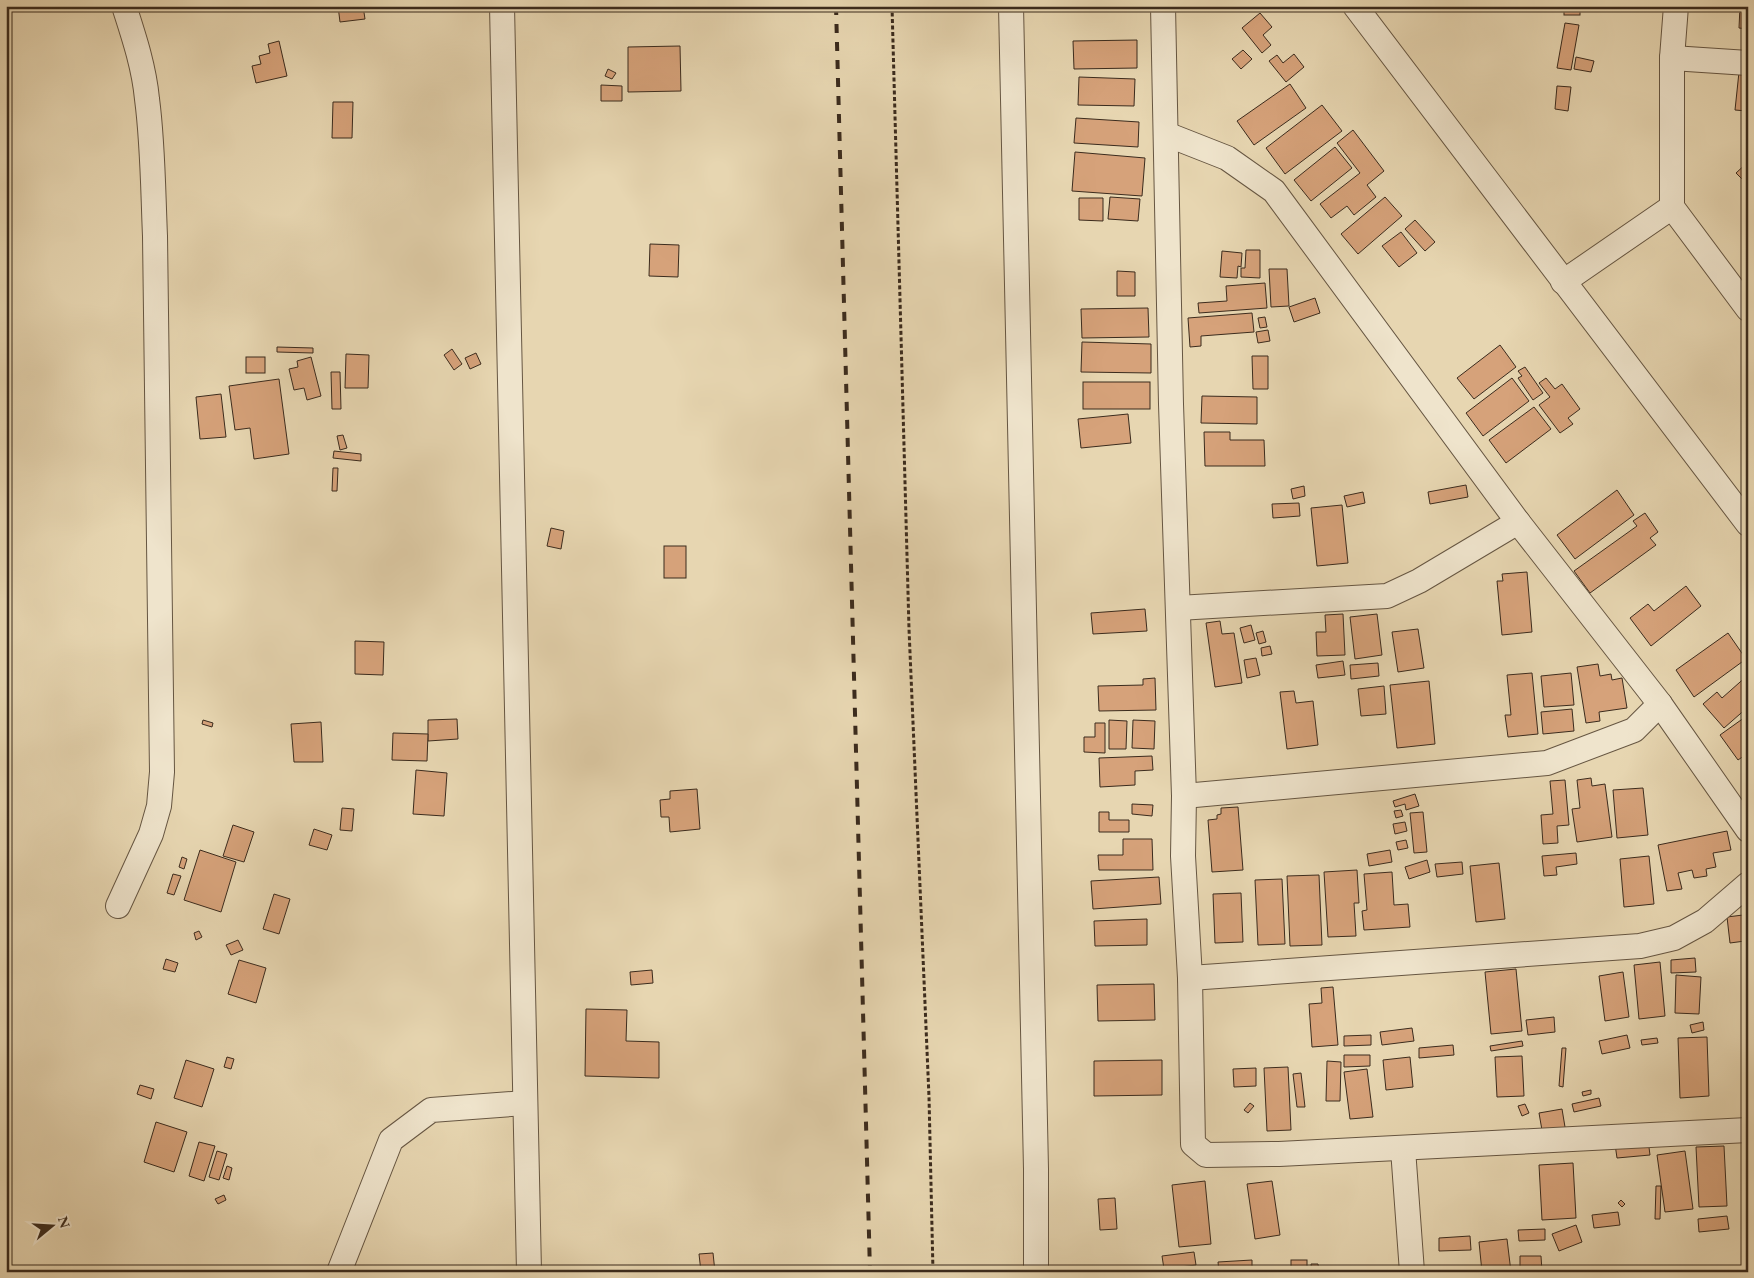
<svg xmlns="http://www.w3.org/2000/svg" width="1754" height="1278" font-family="'EB Garamond',serif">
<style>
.building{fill:#d6a27a;stroke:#3b2b1d}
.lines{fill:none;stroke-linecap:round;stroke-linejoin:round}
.minor-casing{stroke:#665642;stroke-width:26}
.path{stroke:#3b2b1d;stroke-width:3;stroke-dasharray:4 2.5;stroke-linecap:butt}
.minor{stroke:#efe4cc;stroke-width:24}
.rail{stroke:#3b2b1d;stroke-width:4;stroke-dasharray:9 9;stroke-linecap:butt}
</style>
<rect width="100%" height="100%" fill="#e7d6b1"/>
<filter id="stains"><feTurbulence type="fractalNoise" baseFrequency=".004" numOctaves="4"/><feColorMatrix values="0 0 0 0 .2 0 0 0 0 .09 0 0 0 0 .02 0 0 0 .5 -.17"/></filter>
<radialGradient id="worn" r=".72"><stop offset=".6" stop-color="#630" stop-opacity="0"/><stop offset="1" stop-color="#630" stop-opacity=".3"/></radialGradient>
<!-- building -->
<g class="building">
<path d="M338 6H363L365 19 340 22Z"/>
<rect x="1564" y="6" width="16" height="9"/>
<path d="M1740 6H1748V29L1739 28Z"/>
<path d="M1260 13 1272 27 1263 35 1271 45 1262 53 1242 28Z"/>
<path d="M1565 23 1579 25 1571 70 1557 68Z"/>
<path d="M1137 40V68L1074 69 1073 41Z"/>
<path d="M279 41 287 76 256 83 252 66 261 64 259 56 270 53 268 44Z"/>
<path d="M680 46 681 91 628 92V47Z"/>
<path d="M1243 50 1252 59 1241 69 1232 59Z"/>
<path d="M1294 54 1304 67 1286 82 1269 61 1277 55 1283 63Z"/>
<path d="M1576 57 1594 61 1591 72 1574 69Z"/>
<path d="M608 69 616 73 612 79 605 76Z"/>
<path d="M1739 72 1748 73 1747 111 1735 110Z"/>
<path d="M1079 77 1135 79 1134 106 1078 105Z"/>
<path d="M1290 84 1306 108 1254 145 1237 121Z"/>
<path d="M601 85 622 86V101H601Z"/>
<path d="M1557 86 1571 87 1568 111 1555 109Z"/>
<path d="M333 102H353L352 138H332Z"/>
<path d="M1322 105 1342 131 1285 174 1266 148Z"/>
<path d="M1076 118 1139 122 1138 147 1074 143Z"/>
<path d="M1353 130 1384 171 1367 185 1376 197 1354 215 1347 206 1331 218 1320 204 1360 173 1337 143Z"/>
<path d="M1335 147 1352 168 1311 201 1294 180Z"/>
<path d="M1075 152 1145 158 1142 196 1072 191Z"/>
<path d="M1748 162V185L1736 173Z"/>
<path d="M1110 197 1140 199 1138 221 1108 219Z"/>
<path d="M1385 197 1402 216 1358 254 1341 234Z"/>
<path d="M1079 198H1103V221L1079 220Z"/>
<path d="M1415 220 1435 242 1425 251 1405 229Z"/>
<path d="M1401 232 1417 253 1399 267 1382 246Z"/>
<path d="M650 244 679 245 678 277 649 276Z"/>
<path d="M1246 250H1260V278L1241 277V268H1245Z"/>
<path d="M1222 251 1242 253 1241 267 1238 266 1237 278 1220 277Z"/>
<path d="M1269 269H1287L1289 306 1271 307Z"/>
<path d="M1117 271 1135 272V296H1117Z"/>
<path d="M1265 283 1267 308 1199 313 1198 303 1227 301 1226 286Z"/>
<path d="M1315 298 1320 313 1294 322 1289 307Z"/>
<path d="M1148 308 1149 337 1082 338 1081 309Z"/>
<path d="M1252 313 1254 332 1201 336V346L1190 347 1188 318Z"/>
<path d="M1265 317 1267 327 1260 328 1258 318Z"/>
<path d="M1268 330 1270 341 1258 343 1256 332Z"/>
<path d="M1082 342 1151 344V373L1081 372Z"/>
<path d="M1500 345 1516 367 1474 399 1457 378Z"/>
<path d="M277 347 313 348V353L277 352Z"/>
<path d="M452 349 462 364 454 370 444 355Z"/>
<path d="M476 353 481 364 470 369 465 358Z"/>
<path d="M346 354 369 355 368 388H345Z"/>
<path d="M1252 356H1268V389H1253Z"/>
<rect x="246" y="357" width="19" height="16"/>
<path d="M311 357 321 396 307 400 304 388 294 390 289 369 298 367 297 361Z"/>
<path d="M1525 367 1543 393 1533 400 1518 378 1522 376 1518 371Z"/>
<path d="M331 372H340L341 409H332Z"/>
<path d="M1512 378 1529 401 1483 436 1466 413Z"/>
<path d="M1546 378 1555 389 1562 384 1580 409 1568 418 1573 424 1560 433 1539 405 1550 397 1539 383Z"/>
<path d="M279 379 289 454 254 459 250 428 235 430 229 386Z"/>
<rect x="1083" y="382" width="67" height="27"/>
<path d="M221 394 226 437 200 439 196 397Z"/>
<path d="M1202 396 1257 397V424L1201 423Z"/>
<path d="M1534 407 1551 429 1506 463 1489 440Z"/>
<path d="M1128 414 1131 443 1081 448 1078 419Z"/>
<path d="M1204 432H1230V440H1264L1265 466H1205Z"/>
<path d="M343 435 347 448 340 450 337 436Z"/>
<path d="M334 451 361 454V461L333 458Z"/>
<path d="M333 468H338L337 491H332Z"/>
<path d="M1466 485 1468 497 1430 504 1428 492Z"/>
<path d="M1304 486 1305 496 1293 499 1291 489Z"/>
<path d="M1617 490 1634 515 1575 559 1557 535Z"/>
<path d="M1363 492 1365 503 1347 507 1344 496Z"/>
<path d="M1299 503 1300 516 1273 518 1272 504Z"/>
<path d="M1342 505 1348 563 1317 566 1311 508Z"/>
<path d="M1645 513 1658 532 1650 538 1656 545 1590 593 1574 571 1637 526 1633 521Z"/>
<path d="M551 528 564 531 561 549 547 546Z"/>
<rect x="664" y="546" width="22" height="32"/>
<path d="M1527 572 1532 632 1502 635 1497 581H1503L1502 574Z"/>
<path d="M1686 586 1701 606 1651 646 1630 618 1648 604 1654 611Z"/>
<path d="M1145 609 1147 631 1093 634 1091 613Z"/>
<path d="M1343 614 1345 655 1317 656 1316 632H1326L1325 615Z"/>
<path d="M1377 614 1382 655 1355 659 1350 617Z"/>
<path d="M1220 621 1222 634 1234 633 1242 683 1215 687 1206 623Z"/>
<path d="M1251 625 1255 640 1244 643 1240 628Z"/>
<path d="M1418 629 1424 668 1398 672 1392 632Z"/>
<path d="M1263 631 1266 642 1259 644 1256 633Z"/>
<path d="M1728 633 1746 659 1694 697 1676 670Z"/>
<path d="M355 641 384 642 383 675 355 674Z"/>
<path d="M1270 646 1272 654 1262 656 1261 648Z"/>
<path d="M1256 658 1260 675 1247 678 1244 660Z"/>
<path d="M1343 661 1345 675 1318 678 1316 665Z"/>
<path d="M1378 663 1379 676 1351 679 1350 665Z"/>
<path d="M1598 664 1600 676 1611 674 1612 680 1622 678 1627 708 1599 712 1600 721 1586 723 1577 667Z"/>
<path d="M1532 673 1538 734 1508 737 1505 715H1511L1507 675Z"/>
<path d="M1571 673 1574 705 1544 707 1541 676Z"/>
<path d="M1748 675V707L1724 728 1703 704 1717 692 1722 698Z"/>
<path d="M1155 678 1156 710 1099 711 1098 686 1143 685V679Z"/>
<path d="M1429 681 1435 744 1397 748 1390 685Z"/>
<path d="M1384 686 1386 714 1361 716 1358 689Z"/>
<path d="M1294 691 1296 703 1313 701 1318 745 1287 749 1280 692Z"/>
<path d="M1572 709 1574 731 1543 734 1541 712Z"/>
<path d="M1748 715V753L1738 760 1720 735Z"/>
<path d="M457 719 458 739 428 741V720Z"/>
<path d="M203 720 213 723 212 727 202 724Z"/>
<path d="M1109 720 1127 721 1126 749H1109Z"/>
<path d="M1133 720 1155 721 1154 749 1132 748Z"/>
<path d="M321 722 323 762H294L291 724Z"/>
<path d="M1095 723H1105V753L1084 752V737H1095Z"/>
<path d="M393 733 428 734 427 761 392 760Z"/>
<path d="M1152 756 1153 770 1135 771V785L1100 787 1099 758Z"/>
<path d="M416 770 447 773 444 816 413 814Z"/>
<path d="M1591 778 1592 786 1605 784 1612 837 1577 842 1572 809 1580 808 1577 780Z"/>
<path d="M1565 780 1569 825 1557 826 1558 843 1543 844 1541 815 1553 814 1550 781Z"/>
<path d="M1643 788 1648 835 1617 838 1613 790Z"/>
<path d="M697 789 700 829 670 832 669 817H661L660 800 670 799V791Z"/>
<path d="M1415 794 1419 806 1406 810 1405 804 1395 807 1393 801Z"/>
<path d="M1132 804 1153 805 1152 816 1132 814Z"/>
<path d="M1238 807 1243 870 1212 872 1208 820 1217 819V815L1221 814V808Z"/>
<path d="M342 808 354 809 352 831 340 830Z"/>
<path d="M1401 810 1403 816 1396 818 1394 811Z"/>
<path d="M1099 812H1109V820H1129V832H1099Z"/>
<path d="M1423 812 1427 852 1414 853 1410 813Z"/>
<path d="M1405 822 1407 831 1395 834 1393 824Z"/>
<path d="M233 825 254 832 244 862 223 856Z"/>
<path d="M314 829 332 835 327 850 309 845Z"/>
<path d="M1727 831 1731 850 1713 853 1716 867 1706 869 1707 876 1694 878 1692 870 1678 873 1682 889 1667 891 1658 845Z"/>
<path d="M1123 839H1152L1153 870H1099L1098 855H1123Z"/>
<path d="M1406 840 1408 848 1398 850 1396 842Z"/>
<path d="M200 850 236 862 221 912 184 900Z"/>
<path d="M1390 850 1392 862 1369 866 1367 854Z"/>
<path d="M1576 853 1577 864 1556 867 1557 875 1544 876 1542 856Z"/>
<path d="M1649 856 1654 904 1624 907 1620 859Z"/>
<path d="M182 857 187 859 184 869 179 867Z"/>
<path d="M1427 860 1430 872 1409 879 1405 867Z"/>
<path d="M1462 862 1463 874 1437 877 1435 864Z"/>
<path d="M1499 863 1505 919 1476 922 1470 866Z"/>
<path d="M1357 870 1359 903H1354L1356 936 1328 937 1324 872Z"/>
<path d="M1392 872 1394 905 1408 904 1410 927 1364 930 1362 911 1367 910 1364 874Z"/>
<path d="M173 874 181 876 174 895 167 893Z"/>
<path d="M1319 875 1322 945 1290 946 1287 876Z"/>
<path d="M1159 877 1161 904 1093 909 1091 881Z"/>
<path d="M1282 879 1285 944 1258 945 1255 880Z"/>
<path d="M1241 893 1243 942 1215 943 1213 894Z"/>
<path d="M274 894 290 899 279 934 263 929Z"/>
<path d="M1743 915 1745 941 1730 943 1727 917Z"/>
<path d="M1147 919V945L1095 946 1094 921Z"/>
<path d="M199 931 202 937 196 940 194 933Z"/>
<path d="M238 940 243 950 231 955 226 945Z"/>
<path d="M1695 958 1696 972 1671 973V960Z"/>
<path d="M166 959 178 963 175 972 163 969Z"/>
<path d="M239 960 266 968 256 1003 228 994Z"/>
<path d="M1660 962 1665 1016 1639 1019 1634 965Z"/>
<path d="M1516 969 1522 1031 1491 1034 1485 972Z"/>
<path d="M652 970 653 983 631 985 630 972Z"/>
<path d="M1623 972 1629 1017 1605 1021 1599 976Z"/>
<path d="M1676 975 1701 977 1699 1014 1675 1013Z"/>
<path d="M1154 984 1155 1020 1098 1021 1097 985Z"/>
<path d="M1333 987 1338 1045 1312 1047 1309 1004 1322 1003 1321 988Z"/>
<path d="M586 1009 627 1010 626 1041 659 1042V1078L585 1076Z"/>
<path d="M1554 1017 1555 1032 1528 1035 1526 1020Z"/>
<path d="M1703 1022 1704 1030 1692 1033 1690 1025Z"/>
<path d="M1412 1028 1414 1041 1382 1045 1380 1032Z"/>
<path d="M1371 1035V1045L1344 1046V1036Z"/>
<path d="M1627 1035 1630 1048 1602 1054 1599 1041Z"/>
<path d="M1707 1037 1709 1096 1680 1098 1678 1038Z"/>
<path d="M1657 1038 1658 1043 1642 1045 1641 1040Z"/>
<path d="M1522 1041 1523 1046 1491 1051 1490 1046Z"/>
<path d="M1453 1045 1454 1055 1419 1058V1048Z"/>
<path d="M1562 1048H1566L1563 1087 1559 1086Z"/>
<path d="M1344 1055H1370V1066L1344 1067Z"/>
<path d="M1522 1056 1524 1096 1497 1097 1495 1057Z"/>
<path d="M227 1057 234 1059 231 1069 224 1067Z"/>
<path d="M1410 1057 1413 1087 1386 1090 1383 1060Z"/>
<path d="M186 1060 214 1069 202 1107 174 1098Z"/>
<path d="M1162 1060V1095L1094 1096V1061Z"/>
<path d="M1327 1061 1341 1062 1340 1101H1326Z"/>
<path d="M1288 1067 1291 1130 1267 1131 1264 1068Z"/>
<path d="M1256 1068V1086L1234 1087 1233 1069Z"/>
<path d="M1367 1069 1373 1117 1350 1119 1344 1072Z"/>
<path d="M1301 1073 1305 1107H1297L1293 1074Z"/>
<path d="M140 1085 154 1089 151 1099 137 1094Z"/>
<path d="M1591 1090V1094L1583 1096 1582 1092Z"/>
<path d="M1599 1098 1601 1106 1574 1112 1572 1104Z"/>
<path d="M1250 1103 1254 1106 1248 1113 1244 1110Z"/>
<path d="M1525 1104 1529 1113 1522 1116 1518 1106Z"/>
<path d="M1562 1109 1566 1133 1543 1136 1539 1113Z"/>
<path d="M156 1122 187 1132 174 1172 144 1162Z"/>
<path d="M1648 1140 1650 1155 1617 1158 1615 1144Z"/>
<path d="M199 1142 215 1146 204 1181 189 1176Z"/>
<path d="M1724 1146 1727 1206 1699 1207 1696 1147Z"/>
<path d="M217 1151 227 1154 219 1180 209 1177Z"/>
<path d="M1685 1151 1693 1209 1665 1212 1657 1155Z"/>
<path d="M1573 1163 1576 1218 1542 1220 1539 1165Z"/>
<path d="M227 1166 232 1168 229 1180 223 1178Z"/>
<path d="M1205 1181 1211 1244 1179 1247 1172 1185Z"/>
<path d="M1272 1181 1280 1235 1255 1239 1247 1184Z"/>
<path d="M1656 1186H1661L1660 1219H1655Z"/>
<path d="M224 1195 226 1200 218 1204 215 1199Z"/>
<path d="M1115 1198 1117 1229 1100 1230 1098 1199Z"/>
<path d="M1621 1200 1625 1204 1622 1207 1618 1203Z"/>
<path d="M1618 1212 1620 1225 1594 1228 1592 1215Z"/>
<path d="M1727 1216 1729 1229 1699 1232 1698 1219Z"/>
<path d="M1576 1225 1582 1242 1559 1251 1552 1234Z"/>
<path d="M1545 1229V1240L1519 1241 1518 1230Z"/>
<path d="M1470 1236 1471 1250 1439 1251V1238Z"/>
<path d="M1507 1239 1511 1272H1482L1479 1242Z"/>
<path d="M1194 1252 1196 1265 1164 1269 1162 1256Z"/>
<path d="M713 1253 715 1272H701L699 1254Z"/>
<path d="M1520 1256H1541L1542 1272H1520Z"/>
<path d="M1252 1260V1272H1219L1218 1262Z"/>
<rect x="1291" y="1260" width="16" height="12"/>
<path d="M1311 1264H1318L1319 1272H1312Z"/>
</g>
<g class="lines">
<!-- minor casing -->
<g class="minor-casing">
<g id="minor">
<path d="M502 6 529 1272"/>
<path d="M1011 6 1036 1169V1272"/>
<path d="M1163 6 1171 404 1184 796 1183 856 1190 978 1193 1144 1206 1155 1279 1154 1748 1130"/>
<path d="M1355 6 1748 524"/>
<path d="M1676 6 1672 58V207L1748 309"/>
<path d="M1672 58 1748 63"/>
<path d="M1166 134 1227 158 1274 191 1518 522 1660 704 1748 830"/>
<path d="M1563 282 1672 207"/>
<path d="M1178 608 1387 596 1419 581 1518 522"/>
<path d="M1184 796 1547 763 1634 730 1660 704"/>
<path d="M118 906 151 834 159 806 162 772 155 236C153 191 153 144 147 99 144 67 134 37 124 6"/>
<path d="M1190 978 1640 946 1674 938 1705 921 1748 884"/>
<path d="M1403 1149 1412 1272"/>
<path d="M339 1272 391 1140 431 1110 525 1103"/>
</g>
</g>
<!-- path -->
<path class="path" d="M892 6 909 629 929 1097 933 1272"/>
<!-- minor -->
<use href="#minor" class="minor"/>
<!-- rail -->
<path class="rail" d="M836 6 870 1272"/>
</g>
<!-- margin -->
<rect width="1754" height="1278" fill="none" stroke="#e7d6b1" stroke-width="25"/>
<rect x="8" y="8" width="1739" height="1263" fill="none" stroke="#3b2b1d" stroke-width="2.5"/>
<rect x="12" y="12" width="1729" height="1253" fill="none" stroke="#3b2b1d"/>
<!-- north arrow -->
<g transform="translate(52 1226) rotate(72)" stroke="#efe4cc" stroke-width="4" paint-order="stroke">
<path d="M0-4L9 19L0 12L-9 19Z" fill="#3b2b1d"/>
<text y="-8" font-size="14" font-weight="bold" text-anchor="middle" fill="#3b2b1d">N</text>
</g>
<rect width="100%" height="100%" filter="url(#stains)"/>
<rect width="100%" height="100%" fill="url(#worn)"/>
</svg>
